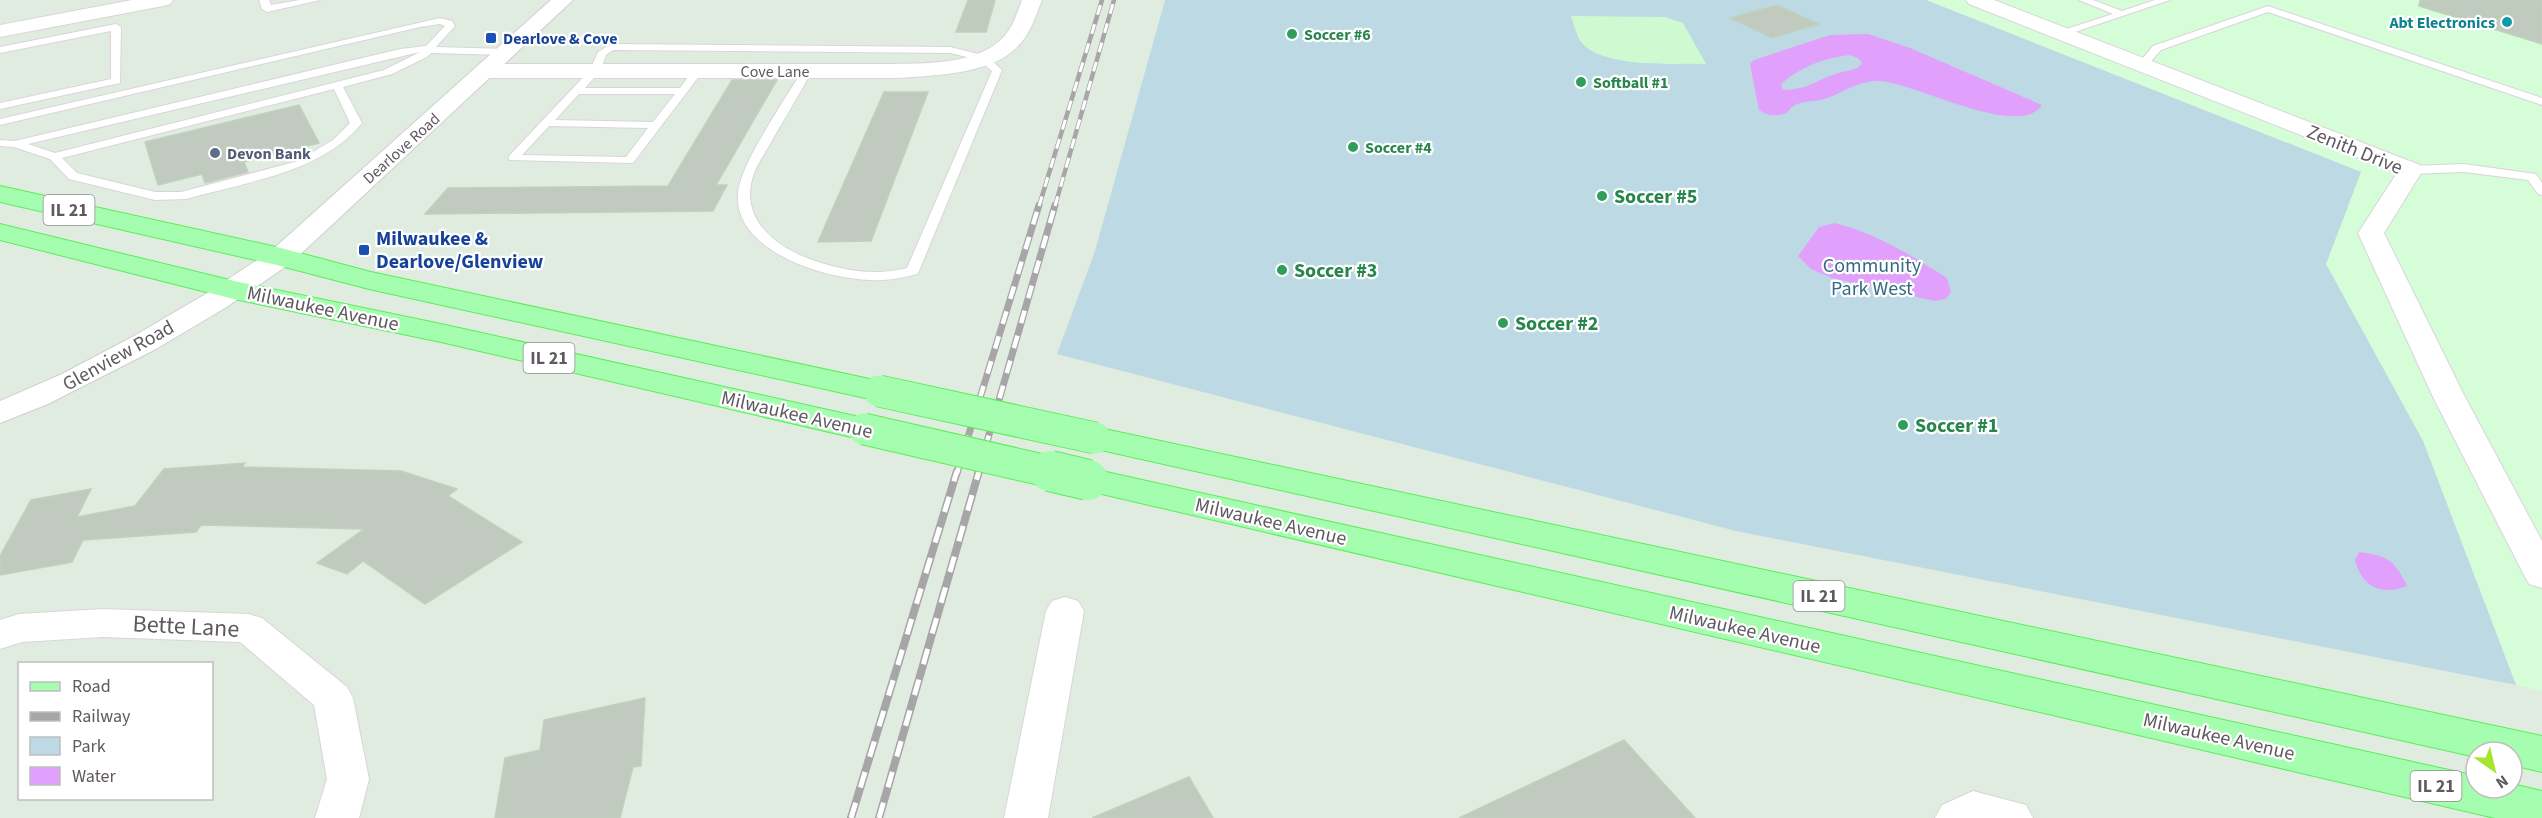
<svg xmlns="http://www.w3.org/2000/svg" width="2542" height="818" font-family="'Source Sans 3',sans-serif">
<style>
.commercial{fill:#d5fdd7}
.green{fill:#bdd9e4}
.sand{fill:#cff9d1}
.water{fill:#e2a0fd;fill-rule:evenodd}
.building{fill:#c0cabf;stroke:#c0d1bf;stroke-width:1.5}
.lines{fill:none;stroke-linecap:round;stroke-linejoin:round}
.service-casing{stroke:#dad4da;stroke-width:2}
.minor-casing{stroke:#dad4da;stroke-width:2}
.secondary-casing{stroke:#d3ccd4;stroke-width:2}
.primary-casing{stroke:#59ee58;stroke-width:2}
.service{fill:#fff;fill-rule:evenodd}
.minor{fill:#fff;fill-rule:evenodd}
.secondary{fill:#fff;fill-rule:evenodd}
.primary{fill:#a5fdaf;fill-rule:evenodd}
.rail-far2-casing{stroke:#a7a5a8;stroke-width:4.5}
.rail-far1-casing{stroke:#a7a5a8;stroke-width:7}
.rail-casing{stroke:#a7a5a8;stroke-width:8}
.rail-far2{stroke:#fff;stroke-width:3;stroke-dasharray:10;stroke-linecap:butt}
.rail-far1{stroke:#fff;stroke-width:4.5;stroke-dasharray:13;stroke-linecap:butt}
.rail{stroke:#fff;stroke-width:5;stroke-dasharray:16;stroke-linecap:butt}
.primary-bridge-far1-casing{stroke:#59ee58;stroke-width:33;stroke-linecap:butt}
.primary-bridge-casing{stroke:#59ee58;stroke-width:42;stroke-linecap:butt}
.primary-bridge-far1{stroke:#a5fdaf;stroke-width:31}
.primary-bridge{stroke:#a5fdaf;stroke-width:40}
.culture-dot{fill:#0f9aa8;stroke:#fff;stroke-width:2}
.leisure-dot{fill:#2e9e5b;stroke:#fff;stroke-width:2}
.transit-dot{fill:#1a4fb4;stroke:#fff;stroke-width:2}
.service-dot{fill:#5c6f8a;stroke:#fff;stroke-width:2}
.labels{text-anchor:middle;stroke-width:4.5;stroke-linejoin:round;paint-order:stroke}
.far-culture-label{font-size:16px;font-weight:bold;fill:#0d838f;stroke:#fff;text-anchor:end}
.far-leisure-label{font-size:16px;font-weight:bold;fill:#27864d;stroke:#fff;text-anchor:start}
.far-transit-label{font-size:16px;font-weight:bold;fill:#164399;stroke:#fff;text-anchor:start}
.far-street-label{font-size:16px;fill:#605961;stroke:#fff}
.far-service-label{font-size:16px;font-weight:bold;fill:#4e5e75;stroke:#fff;text-anchor:start}
.shield{fill:#fff;stroke:#908b90;stroke-width:1.5}
.shield-label{font-size:18px;font-weight:bold;fill:#605961}
.street-label{font-size:20px;fill:#605961;stroke:#fff}
.leisure-label{font-size:20px;font-weight:bold;fill:#27864d;stroke:#fff;text-anchor:start}
.transit-label{font-size:20px;font-weight:bold;fill:#164399;stroke:#fff;text-anchor:start}
.park-label{font-size:20px;fill:#366b84;stroke:#fff}
.near-street-label{font-size:24px;fill:#605961;stroke:#fff}
</style>
<rect width="100%" height="100%" fill="#e1ece1"/>
<!-- commercial -->
<path class="commercial" d="M1926 0H2542V691L2516 685 2423 441 2326 264 2361 172Z"/>
<!-- green -->
<path class="green" d="M1165 0H1926L2361 172 2326 264 2423 441 2516 685 1736 531 1057 354 1095 251Z"/>
<!-- sand -->
<path class="sand" d="M1571 16 1665 17 1683 23 1706 64C1674 63 1603 69 1581 42 1576 35 1574 24 1571 16Z"/>
<!-- water -->
<g class="water">
<path d="M1868 34 1910 48 2042 105C2020 140 1915 83 1880 81 1858 80 1844 93 1824 99 1810 103 1796 99 1787 113 1775 116 1770 117 1759 110L1750 64 1754 60 1830 35ZM1849 55 1858 58 1862 63 1858 68C1847 71 1835 73 1825 78 1810 85 1800 90 1783 90L1781 84C1800 67 1824 58 1849 55Z"/>
<path d="M1835 223C1877 234 1911 255 1947 278L1951 292 1946 299 1935 301 1832 278 1811 269 1798 256 1819 227Z"/>
<path d="M2359 552C2389 556 2394 560 2407 586 2381 596 2362 587 2355 560Z"/>
</g>
<!-- building -->
<g class="building">
<path d="M968 0H995L986 32H956Z"/>
<path d="M2420 0H2542V44L2419 6Z"/>
<path d="M1777 5 1819 24 1772 38 1730 18Z"/>
<path d="M732 80H777L716 185H727L713 211 425 214 448 188 668 186Z"/>
<path d="M884 92H928L871 241 818 242Z"/>
<path d="M299 105 319 143 244 162 248 172 205 183 202 174 158 185 145 142Z"/>
<path d="M245 463 242 467 401 471 457 489 448 496 522 542 425 604 363 561 347 574 317 563 364 529 201 525 196 532 83 540 72 562 0 575V556L31 500 91 489 77 517 135 506 164 469Z"/>
<path d="M645 698 641 766 633 767 620 818H495L505 758 540 750 544 720Z"/>
<path d="M1624 740 1695 818H1459Z"/>
<path d="M1189 777 1213 818H1092Z"/>
</g>
<g class="lines">
<!-- service casing -->
<g class="service-casing">
<g id="service">
<path d="M259 0H269L271 5 300 0H320L267 12 262 9Z"/>
<path d="M2079 0H2093L2122 11 2155 0H2170L2066 35H2060V31L2113 14Z"/>
<path d="M2268 6 2542 98V105L2268 12 2161 50 2146 67 2137 65 2153 46Z"/>
<path d="M440 18 452 21 455 26 436 47 507 49 512 52 507 55 431 53 427 57 392 74 343 87 362 123C322 173 245 182 186 199L155 200 69 179 50 159 14 147 0 146V140L15 141 400 49 426 46 445 26 440 24 420 27 0 125V119ZM420 52 384 70 55 153 28 144ZM334 89 350 123 333 140 298 161 181 192H155L77 173 62 158Z"/>
<path d="M116 24 121 27 120 83 0 109V103L111 79V31L0 53V47Z"/>
<path d="M611 44 950 47 987 56 1002 70 919 271 917 274C901 278 887 281 871 280 826 279 733 252 738 193 741 162 785 100 802 71L811 69 812 71C800 92 788 114 775 135 769 147 760 159 755 171 737 214 771 244 807 258 839 270 873 277 907 268L992 71 979 60 950 53 613 50 606 55 600 71 585 88H680L694 69 703 71 633 163 509 160V156L590 70 598 52ZM579 94H675L653 122 555 120ZM549 126 648 128 626 157 522 155Z"/>
<path d="M2464 164 2536 174 2542 183V195L2538 194 2528 180 2464 172 2411 174 2405 170 2411 166Z"/>
</g>
</g>
<!-- minor casing -->
<g class="minor-casing">
<g id="minor">
<path d="M132 0H173L170 4 163 6 0 37V25Z"/>
<path d="M1022 0H1042C1035 17 1030 36 1015 49 988 75 929 76 894 78H486L478 76 475 71 478 66 486 64H894C930 63 986 65 1009 30 1015 21 1018 10 1022 0Z"/>
<path d="M1966 0H1994L2420 165 2423 170 2384 233 2465 397 2542 541V588L2529 584 2524 575 2433 397 2358 233 2397 173 1969 4Z"/>
<path d="M1065 597 1078 601 1084 611 1048 818H1004L1046 611 1052 601Z"/>
<path d="M103 609 249 614 262 618 347 687 353 698 369 779 359 818H315L327 779 314 705 240 642 103 637 22 642 0 649V620L19 614Z"/>
<path d="M1973 791 2026 805 2033 818H1935L1942 805Z"/>
</g>
</g>
<!-- secondary casing -->
<g class="secondary-casing">
<path id="secondary" d="M551 0H573L291 263 225 308 156 349 48 404 0 423V401L62 374 134 336 204 295 271 251Z"/>
</g>
<!-- primary casing -->
<g class="primary-casing">
<g id="primary">
<path d="M0 186 281 248 371 272 879 381 890 384 895 391 890 398 879 401 369 289 277 265 0 202Z"/>
<path d="M0 224 234 281 441 324 864 418 876 422 881 429 876 436 864 440 441 342 234 299 0 240Z"/>
<path d="M1095 427 2542 736V772L2512 765V752H2476V757L1083 446 1078 438 1083 430Z"/>
<path d="M1088 468 2476 776V788H2512V784L2542 791V818H2495L1076 488 1070 480 1076 472Z"/>
</g>
</g>
<!-- service -->
<use href="#service" class="service"/>
<!-- minor -->
<use href="#minor" class="minor"/>
<!-- secondary -->
<use href="#secondary" class="secondary"/>
<!-- primary -->
<use href="#primary" class="primary"/>
<!-- rail-far2 casing -->
<g class="rail-far2-casing">
<g id="rail-far2">
<path d="M1039 206 1102 0"/>
<path d="M1055 206 1114 0"/>
</g>
</g>
<!-- rail-far1 casing -->
<g class="rail-far1-casing">
<g id="rail-far1">
<path d="M957 473 1039 205"/>
<path d="M978 473 1055 205"/>
</g>
</g>
<!-- rail casing -->
<g class="rail-casing">
<g id="rail">
<path d="M851 818 957 471"/>
<path d="M879 818 979 471"/>
</g>
</g>
<!-- rail-far2 -->
<use href="#rail-far2" class="rail-far2"/>
<!-- rail-far1 -->
<use href="#rail-far1" class="rail-far1"/>
<!-- rail -->
<use href="#rail" class="rail"/>
<!-- primary-bridge-far1 casing -->
<g class="primary-bridge-far1-casing">
<g id="primary-bridge-far1">
<path d="M879 391 1095 438"/>
<path d="M864 429 1056 473"/>
</g>
</g>
<!-- primary-bridge casing -->
<g class="primary-bridge-casing">
<path id="primary-bridge" d="M1050 471 1088 480"/>
</g>
<!-- primary-bridge-far1 -->
<use href="#primary-bridge-far1" class="primary-bridge-far1"/>
<!-- primary-bridge -->
<use href="#primary-bridge" class="primary-bridge"/>
</g>
<!-- markers -->
<circle class="culture-dot" cx="2507" cy="22" r="6"/>
<g class="leisure-dot">
<circle cx="1292" cy="34" r="6"/>
<circle cx="1581" cy="82" r="6"/>
<circle cx="1353" cy="147" r="6"/>
<circle cx="1602" cy="196" r="6"/>
<circle cx="1282" cy="270" r="6"/>
<circle cx="1503" cy="323" r="6"/>
<circle cx="1903" cy="425" r="6"/>
</g>
<g class="transit-dot">
<rect x="485" y="32" width="12" height="12" rx="3"/>
<rect x="358" y="244" width="12" height="12" rx="3"/>
</g>
<circle class="service-dot" cx="215" cy="153" r="6"/>
<g class="labels">
<!-- far-culture labels -->
<g class="far-culture-label">
<text x="2495" y="28">Abt Electronics</text>
</g>
<!-- far-leisure labels -->
<g class="far-leisure-label">
<text x="1304" y="40">Soccer #6</text>
<text x="1593" y="88">Softball #1</text>
<text x="1365" y="153">Soccer #4</text>
</g>
<!-- far-transit labels -->
<g class="far-transit-label">
<text x="503" y="44">Dearlove &amp; Cove</text>
</g>
<!-- far-street labels -->
<g class="far-street-label">
<text x="775" y="77">Cove Lane</text>
<text transform="translate(401 148) rotate(-42)" y="6">Dearlove Road</text>
</g>
<!-- far-service labels -->
<g class="far-service-label">
<text x="227" y="159">Devon Bank</text>
</g>
<!-- shield labels -->
<g class="shield">
<rect x="43.5" y="195" width="51" height="30" rx="4.5"/>
<rect x="523.5" y="343" width="51" height="30" rx="4.5"/>
<rect x="1793.5" y="581" width="51" height="30" rx="4.5"/>
<rect x="2410.5" y="771" width="51" height="30" rx="4.5"/>
</g>
<g class="shield-label">
<text x="69" y="216">IL 21</text>
<text x="549" y="364">IL 21</text>
<text x="1819" y="602">IL 21</text>
<text x="2436" y="792">IL 21</text>
</g>
<!-- street labels -->
<g class="street-label">
<text transform="translate(2355 149) rotate(22)" y="7">Zenith Drive</text>
<text transform="translate(323 308) rotate(12)" y="7">Milwaukee Avenue</text>
<text transform="translate(118 355) rotate(-29)" y="7">Glenview Road</text>
<text transform="translate(797 414) rotate(13)" y="7">Milwaukee Avenue</text>
<text transform="translate(1271 521) rotate(13)" y="7">Milwaukee Avenue</text>
<text transform="translate(1745 629) rotate(13)" y="7">Milwaukee Avenue</text>
<text transform="translate(2219 736) rotate(13)" y="7">Milwaukee Avenue</text>
</g>
<!-- leisure labels -->
<g class="leisure-label">
<text x="1614" y="203">Soccer #5</text>
<text x="1294" y="277">Soccer #3</text>
<text x="1515" y="330">Soccer #2</text>
<text x="1915" y="432">Soccer #1</text>
</g>
<!-- transit labels -->
<g class="transit-label">
<text x="376" y="245">Milwaukee &amp;<tspan x="376" dy="23">Dearlove/Glenview</tspan></text>
</g>
<!-- park labels -->
<g class="park-label">
<text x="1872" y="272">Community<tspan x="1872" dy="23">Park West</tspan></text>
</g>
<!-- near-street labels -->
<g class="near-street-label">
<text transform="translate(186 626) rotate(3)" y="8">Bette Lane</text>
</g>
</g>
<!-- legend -->
<rect x="18" y="662" width="195" height="138" fill="#ffffff" stroke="#bfbdc0" stroke-width="1.5"/>
<rect x="30" y="682" width="30" height="9" fill="#a5fdaf" stroke="#bfbdc0" stroke-width="1.5"/>
<text x="72" y="692" font-size="18" fill="#605961">Road</text>
<rect x="30" y="712" width="30" height="9" fill="#a7a5a8" stroke="#bfbdc0" stroke-width="1.5"/>
<text x="72" y="722" font-size="18" fill="#605961">Railway</text>
<rect x="30" y="737" width="30" height="18" fill="#bdd9e4" stroke="#bfbdc0" stroke-width="1.5"/>
<text x="72" y="752" font-size="18" fill="#605961">Park</text>
<rect x="30" y="767" width="30" height="18" fill="#e2a0fd" stroke="#bfbdc0" stroke-width="1.5"/>
<text x="72" y="782" font-size="18" fill="#605961">Water</text>
<!-- north arrow -->
<g transform="translate(2494 770) rotate(146)"><circle r="28" fill="#ffffff" stroke="#bfbdc0" stroke-width="1.5"/>
<path d="M0-4.5L10 22L0 15L-10 22Z" fill="#a5e52e"/>
<text y="-9" font-size="16" font-weight="bold" text-anchor="middle" fill="#605961">N</text>
</g>
</svg>
